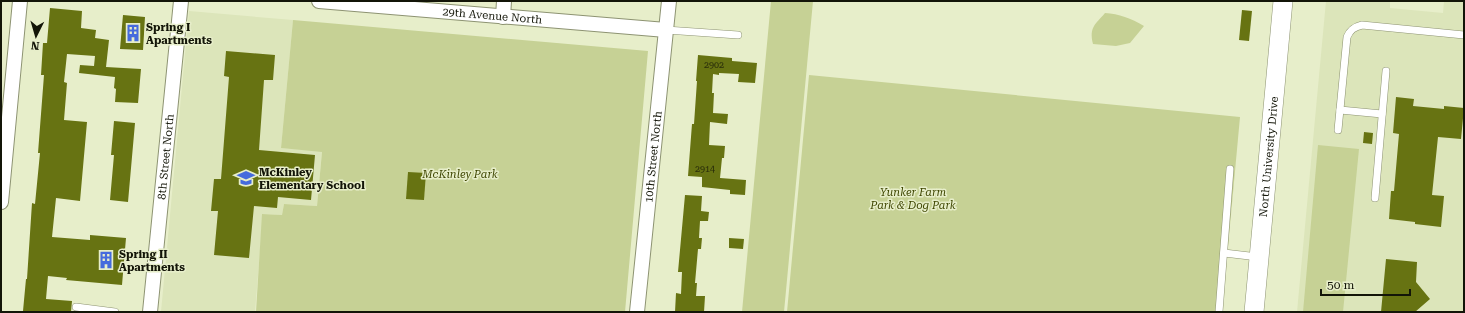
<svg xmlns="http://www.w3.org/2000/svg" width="1465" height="313" font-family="'Roboto Serif',serif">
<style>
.built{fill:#dce5ba}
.green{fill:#c6d195}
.building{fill:#677312}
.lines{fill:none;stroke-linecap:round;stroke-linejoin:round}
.lane-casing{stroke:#8d9372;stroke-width:8}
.street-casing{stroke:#8d9372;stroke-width:16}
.secondary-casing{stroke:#8d9372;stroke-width:20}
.lane{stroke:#fff;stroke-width:7}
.street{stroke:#fff;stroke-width:14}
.secondary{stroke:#fff;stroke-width:19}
.labels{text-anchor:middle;stroke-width:3;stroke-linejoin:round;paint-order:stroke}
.number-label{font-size:9px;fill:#282c0a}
.street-label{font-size:11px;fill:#131508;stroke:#e7eeca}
.poi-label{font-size:11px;font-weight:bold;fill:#131508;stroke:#e7eeca;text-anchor:start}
.park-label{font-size:11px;font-style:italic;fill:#3e4600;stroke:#e7eeca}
</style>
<rect width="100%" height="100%" fill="#e7eeca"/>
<!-- built -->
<g class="built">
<path d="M1326 1H1390V8L1443 13 1444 1H1464V312H1297Z"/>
<path d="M189 11 293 20 281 148 322 151 317 206 284 204 282 215 263 214 255 312H161Z"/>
</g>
<!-- green -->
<g class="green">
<path d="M771 1H813L784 312H742Z"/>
<path d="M1105 13C1119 14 1131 18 1144 26L1130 43 1116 46 1093 44C1089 27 1095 25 1105 13Z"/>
<path d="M293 20 648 51 625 312H256L262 214 282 215 284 204 317 206 322 152 281 148Z"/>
<path d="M809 75 1240 117 1222 312H787Z"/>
<path d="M1318 145 1359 149 1343 312H1303Z"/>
</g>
<!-- building -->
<g class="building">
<path d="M50 8 82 11 81 28 96 30 95 38 109 40 106 67 141 69 138 103 115 102 116 89 114 88 115 77 79 73 80 65 94 66 95 56 67 54 64 82 67 83 64 120 87 122 80 201 56 198 52 237 90 240V235L126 238 122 285 66 280 67 278 48 276 46 299 72 301 71 312 23 311 26 279H27L32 203 35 204 40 153H38L44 75H41L43 43H47Z"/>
<path d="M1242 10 1252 11 1249 41 1239 40Z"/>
<path d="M123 15 145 17 143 50 120 49Z"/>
<path d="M226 51 275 55 273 80H264L259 150 315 155 311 200 278 197 277 208 254 206 249 258 214 255 218 211H211L214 179H221L229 77 224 76Z"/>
<path d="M698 55 732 58V61L757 63 755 83 738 82 739 74 719 73V75L713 74 712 93H714L713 113 728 114 727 124 710 122 709 145 725 146 724 158H722L720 178 746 180 745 195 730 194V190L702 187V177L688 176 692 124H694L697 81H696Z"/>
<path d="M1396 97 1414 99 1413 106 1444 109V106L1464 108 1461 139 1438 137 1432 195 1444 196 1441 227 1415 224V222L1389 219 1391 191H1394L1399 134 1393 133Z"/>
<path d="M114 121 135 123 128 202 110 200 114 155H111Z"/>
<path d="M1364 132 1373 133 1372 144 1363 143Z"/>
<path d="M408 172 426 173 424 200 406 199Z"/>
<path d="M685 195 702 196 701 211 709 212 708 221H700L699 238H702L701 249H698L695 283H697L696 296H705L704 312H675L676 293 681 294 682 272H678Z"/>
<path d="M729 238 744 239 743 249 729 248Z"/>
<path d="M1386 259 1417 262 1416 282 1430 299 1415 312H1381Z"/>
</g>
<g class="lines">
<!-- lane casing -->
<g class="lane-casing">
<g id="lane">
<path d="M666 30 738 35"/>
<path d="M1340 110 1382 114"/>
<path d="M1338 130 1347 37C1350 30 1354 27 1362 25L1464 35"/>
<path d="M1375 198 1386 71"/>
<path d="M1224 253 1258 257"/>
<path d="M76 307 115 312"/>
<path d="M1219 312 1230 169"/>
</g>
</g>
<!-- street casing -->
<g class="street-casing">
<g id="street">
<path id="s1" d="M319 1 666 30"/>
<path d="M503 17 504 1"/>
<path d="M1 202 20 1"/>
<path id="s2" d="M150 312 181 1"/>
<path id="s3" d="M637 312 669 1"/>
</g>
</g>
<!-- secondary casing -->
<g class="secondary-casing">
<g id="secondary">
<path id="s4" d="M1254 312 1283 1"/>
</g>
</g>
<!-- lane -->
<use href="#lane" class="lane"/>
<!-- street -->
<use href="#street" class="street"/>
<!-- secondary -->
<use href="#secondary" class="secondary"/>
</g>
<!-- icons -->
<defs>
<g id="building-bare" transform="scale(1.38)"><path d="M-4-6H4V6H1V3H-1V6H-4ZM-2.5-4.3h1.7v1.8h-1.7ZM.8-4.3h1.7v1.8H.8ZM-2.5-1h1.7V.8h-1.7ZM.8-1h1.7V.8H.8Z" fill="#456bdd" stroke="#e7eeca" stroke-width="2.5" paint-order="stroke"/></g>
<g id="school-bare" transform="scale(1.38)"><path d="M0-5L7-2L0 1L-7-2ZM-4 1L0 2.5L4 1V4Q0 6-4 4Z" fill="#456bdd" stroke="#e7eeca" stroke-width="2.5" paint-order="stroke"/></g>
</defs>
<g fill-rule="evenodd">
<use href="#building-bare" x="133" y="33"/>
<use href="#school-bare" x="246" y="178"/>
<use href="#building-bare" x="106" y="260"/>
</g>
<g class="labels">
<!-- number labels -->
<g class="number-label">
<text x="714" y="68">2902</text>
<text x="705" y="172">2914</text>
</g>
<!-- street labels -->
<g class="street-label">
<text dy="4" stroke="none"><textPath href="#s1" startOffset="174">29th Avenue North</textPath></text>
<text dy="4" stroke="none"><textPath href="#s2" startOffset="156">8th Street North</textPath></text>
<text dy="4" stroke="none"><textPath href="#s4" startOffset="156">North University Drive</textPath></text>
<text dy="4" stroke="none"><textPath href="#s3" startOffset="156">10th Street North</textPath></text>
</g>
<!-- poi labels -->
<g class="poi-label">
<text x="146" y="31">Spring I<tspan x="146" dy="13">Apartments</tspan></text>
<text x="259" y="176">McKinley<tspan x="259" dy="13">Elementary School</tspan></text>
<text x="119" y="258">Spring II<tspan x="119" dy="13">Apartments</tspan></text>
</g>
<!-- park labels -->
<g class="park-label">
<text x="460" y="178">McKinley Park</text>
<text x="913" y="196">Yunker Farm<tspan x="913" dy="13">Park &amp; Dog Park</tspan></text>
</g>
</g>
<!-- border -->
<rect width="1465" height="313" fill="none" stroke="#131508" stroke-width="4"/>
<!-- north arrow -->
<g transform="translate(36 36) rotate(185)" stroke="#e7eeca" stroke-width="3" paint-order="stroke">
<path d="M0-3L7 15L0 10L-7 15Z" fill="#131508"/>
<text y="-6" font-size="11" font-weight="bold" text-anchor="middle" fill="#131508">N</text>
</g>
<!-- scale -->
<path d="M1321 289v6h89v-6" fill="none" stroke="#131508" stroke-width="2"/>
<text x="1327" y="289" font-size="12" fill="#131508" stroke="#e7eeca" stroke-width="3" paint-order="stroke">50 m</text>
</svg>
